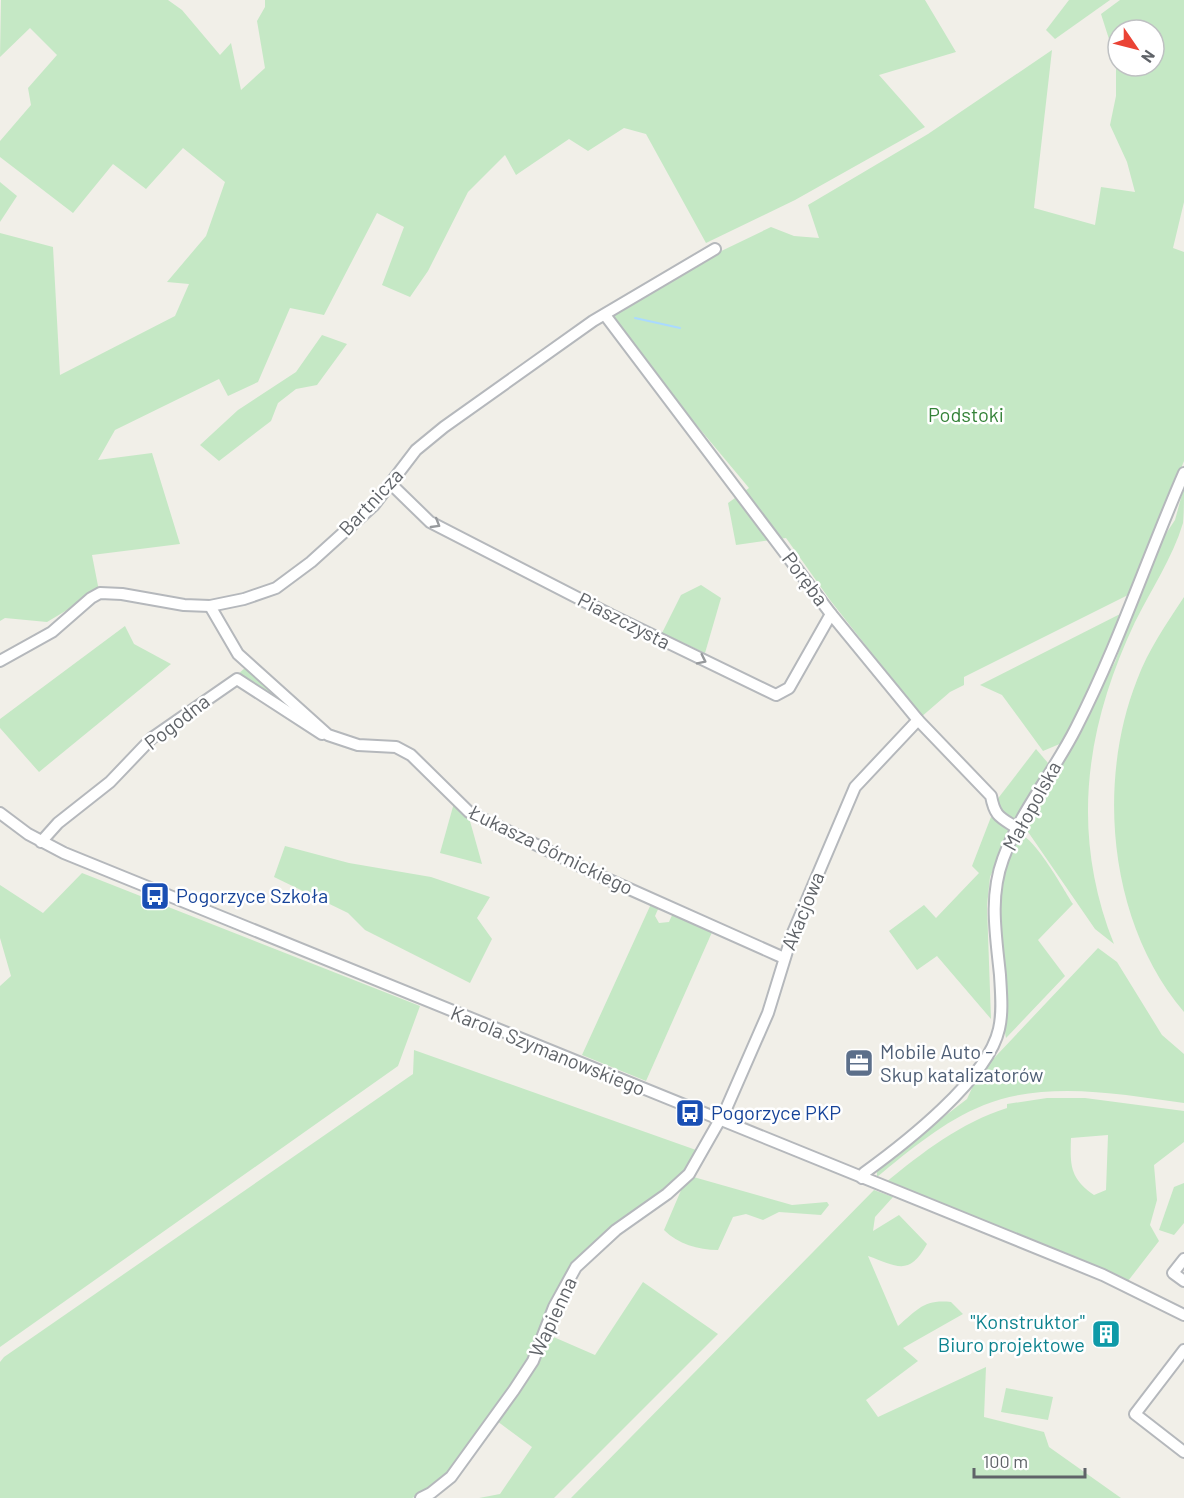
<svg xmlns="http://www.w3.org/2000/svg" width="1184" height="1498" font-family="Barlow,sans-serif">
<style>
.green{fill:#c5e8c5;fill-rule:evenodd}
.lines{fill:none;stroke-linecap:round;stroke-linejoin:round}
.stream{stroke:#aadaff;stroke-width:2}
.minor-casing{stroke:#b5b8bc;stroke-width:14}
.minor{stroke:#fff;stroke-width:10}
.oneway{stroke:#979a9d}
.labels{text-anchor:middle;stroke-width:5;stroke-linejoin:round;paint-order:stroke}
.park-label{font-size:20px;fill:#348238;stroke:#fff}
.street-label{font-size:20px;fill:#5f6368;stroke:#fff}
.transit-label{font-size:20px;fill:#164399;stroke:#fff;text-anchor:start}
.service-label{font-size:20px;fill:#4e5e75;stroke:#fff;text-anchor:start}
.culture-label{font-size:20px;fill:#0d838f;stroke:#fff;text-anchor:end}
</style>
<rect width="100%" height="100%" fill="#f1efe8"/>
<!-- green -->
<g class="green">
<path d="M1 0H168L182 10 220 55 231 43 241 90 265 68 257 21 265 7V0H925L956 52 879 75 925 127 795 200 706 243 646 134 624 128 588 151 569 139 516 175 505 155 468 192 428 271 410 297 382 285 404 227 377 213 324 315 290 308 258 382 228 396 219 379 115 430 98 460 152 453 180 544 92 555 99 591 47 622 5 618 0 621V233L53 247 60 375 175 316 189 284 167 282 206 236 225 182 183 148 146 189 113 164 73 213 0 157V141L31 105 28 88 57 55 30 28 0 57Z"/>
<path d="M1069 0H1110L1055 39 1046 30Z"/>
<path d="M1120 0H1184V202L1173 248 1184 252V461L1130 594 964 677V685L950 692 920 718 918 712 830 600 786 538 736 545 728 503 749 488 684 410 612 315 713 255 771 227 794 236 819 238 808 205 928 134 1052 50 1034 208 1095 225 1101 187 1135 192 1127 162 1110 125 1116 96V61L1101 14ZM1118 30H1154V66H1118Z"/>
<path d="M0 182 17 196 0 222Z"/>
<path d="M322 335 347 344 317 385 296 389 278 403 271 421 219 461 200 445 238 410 296 372Z"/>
<path d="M1184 487C1184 498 1184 512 1183 523 1173 557 1151 590 1135 622 1085 728 1070 833 1114 944L1095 929 1024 826 1077 733 1115 662 1157 547 1175 520Z"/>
<path d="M701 585 721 598 705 653 662 633 681 595Z"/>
<path d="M1184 597V1012C1109 924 1096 784 1137 680 1148 650 1167 623 1184 597Z"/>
<path d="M1126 611 1102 664 1062 743 1043 751 1002 695 980 685Z"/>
<path d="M125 626 134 644 171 664 39 772 0 728V719Z"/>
<path d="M246 667 310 719 237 675Z"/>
<path d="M1036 749 1048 763 1016 823 1004 817 996 801Z"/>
<path d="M454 803 468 814 482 864 440 853Z"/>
<path d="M991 817 1011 830 990 877 987 906 991 1019 937 956 917 970 889 931 924 905 936 918 979 873 972 866Z"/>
<path d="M1019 834C1035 837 1064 890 1073 904L1038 940 1065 976 1006 1038C1003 1025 1007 1011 1006 997 1001 932 990 896 1019 834Z"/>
<path d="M285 846 349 863 431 877 490 897 477 918 492 939 470 983 365 930 348 913 274 877Z"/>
<path d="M82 873 420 1006 398 1066 0 1347V986L11 976 0 938V885L43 913Z"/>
<path d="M651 904 659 907 655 916 659 923 669 922 673 913 713 930 646 1081 582 1055Z"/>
<path d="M1098 948 1117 962 1162 1035 1184 1054V1103C1119 1094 1047 1080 984 1105 944 1121 910 1150 877 1177V1168L967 1099 978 1075Z"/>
<path d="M414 1050 696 1150 686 1173 669 1189 597 1239 573 1265 528 1361 448 1476 430 1490 412 1498H0V1362L4 1357 413 1074Z"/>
<path d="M1047 1098H1085L1184 1111V1142L1154 1165 1157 1200 1150 1225 1159 1241 1128 1281 885 1183C923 1152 960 1123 1007 1108V1104ZM1108 1135 1106 1190 1094 1195C1070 1178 1070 1166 1071 1138Z"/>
<path d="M690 1176 792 1205 827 1202 829 1205 821 1215 779 1212 763 1220 746 1214 733 1217 718 1250C698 1250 678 1244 664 1230L682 1188Z"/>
<path d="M1184 1183V1223L1174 1235 1159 1230 1174 1187Z"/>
<path d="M874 1190 893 1197 875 1217 873 1231 899 1215 927 1244C909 1277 897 1266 868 1256L898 1326C917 1310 924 1299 951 1302L963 1314 903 1348 918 1361 866 1400 878 1417 986 1367 984 1417 1044 1432 1049 1447 1121 1498H571Z"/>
<path d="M643 1282 718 1334 554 1498H479L500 1494 532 1447 497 1421 549 1335 595 1355Z"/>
<path d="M1006 1388 1053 1397 1048 1420 1001 1412Z"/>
</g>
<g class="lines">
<!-- stream -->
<path class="stream" d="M635 318 680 328"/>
<!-- minor casing -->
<g class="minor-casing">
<g id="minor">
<path d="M605 315 831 614 918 720 991 796C995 817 1000 817 1017 828"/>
<path d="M392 485 430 522 611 615 776 695 789 688 831 614"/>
<path d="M210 606 238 654 328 735 358 745 396 747 411 755 469 812 598 875 784 958"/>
<path d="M0 661 52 632 91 598 100 593 122 594 184 605 210 606 244 599 276 588 311 562 374 505 416 450 444 427 593 321 715 249"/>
<path d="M0 813 28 834 64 853 1103 1275 1184 1315"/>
<path d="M41 842 58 823 110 782 152 738 237 679 322 734"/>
<path d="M862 1178 864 1173C904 1144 988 1079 999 1029 1003 1012 1001 993 1000 975 996 935 989 897 1003 859 1020 812 1054 772 1076 728 1118 646 1147 558 1184 473"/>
<path d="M1184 1259 1173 1273 1184 1281"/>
<path d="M1184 1350 1135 1414 1184 1452"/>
<path d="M421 1498 431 1493 451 1477 514 1390 533 1361 554 1307 576 1267 616 1230 667 1194 689 1174 726 1109 768 1013 792 935 855 787 918 720"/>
</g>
</g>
<!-- minor -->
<use href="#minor" class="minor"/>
</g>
<!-- one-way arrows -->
<defs><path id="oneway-chevron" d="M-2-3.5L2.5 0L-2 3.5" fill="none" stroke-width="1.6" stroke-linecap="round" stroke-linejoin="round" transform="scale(1.5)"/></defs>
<g class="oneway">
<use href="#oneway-chevron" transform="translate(436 524) rotate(31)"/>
<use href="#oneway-chevron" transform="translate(702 660) rotate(26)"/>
</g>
<!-- icons -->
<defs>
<g id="bus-square" transform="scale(1.5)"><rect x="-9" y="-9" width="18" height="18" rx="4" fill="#1a4fb4" stroke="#fff"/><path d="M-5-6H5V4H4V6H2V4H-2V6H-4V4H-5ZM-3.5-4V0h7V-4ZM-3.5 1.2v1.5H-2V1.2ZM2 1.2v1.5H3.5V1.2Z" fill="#fff"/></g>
<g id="office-square" transform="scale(1.5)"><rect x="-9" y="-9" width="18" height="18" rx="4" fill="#5c6f8a" stroke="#fff"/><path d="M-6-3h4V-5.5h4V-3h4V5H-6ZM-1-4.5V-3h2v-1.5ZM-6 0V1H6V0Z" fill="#fff"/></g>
<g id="building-square" transform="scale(1.5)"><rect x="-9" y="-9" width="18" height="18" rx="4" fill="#0f9aa8" stroke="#fff"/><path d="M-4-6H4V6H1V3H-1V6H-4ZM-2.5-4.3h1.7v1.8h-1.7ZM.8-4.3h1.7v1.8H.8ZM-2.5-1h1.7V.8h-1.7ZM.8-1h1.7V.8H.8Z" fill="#fff"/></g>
</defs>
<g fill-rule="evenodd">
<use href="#bus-square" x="155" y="896"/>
<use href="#office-square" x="859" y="1063"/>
<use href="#bus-square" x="690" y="1113"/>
<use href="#building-square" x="1106" y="1334"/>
</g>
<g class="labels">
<!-- park labels -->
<g class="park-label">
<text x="966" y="422">Podstoki</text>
</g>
<!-- street labels -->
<g class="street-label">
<text transform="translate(371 502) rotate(-47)" y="7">Bartnicza</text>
<text transform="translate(805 579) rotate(53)" y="7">Poręba</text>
<text transform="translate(624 621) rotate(27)" y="7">Piaszczysta</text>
<text transform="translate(177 722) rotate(-38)" y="7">Pogodna</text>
<text transform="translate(1032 806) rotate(-61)" y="7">Małopolska</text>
<text transform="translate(551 850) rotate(26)" y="7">Łukasza Górnickiego</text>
<text transform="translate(803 911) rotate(-68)" y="7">Akacjowa</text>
<text transform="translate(548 1051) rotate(22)" y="7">Karola Szymanowskiego</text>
<text transform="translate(553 1317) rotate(-65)" y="7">Wapienna</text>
</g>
<!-- transit labels -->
<g class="transit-label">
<text x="176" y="903">Pogorzyce Szkoła</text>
<text x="711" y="1120">Pogorzyce PKP</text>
</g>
<!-- service labels -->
<g class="service-label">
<text x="880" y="1059">Mobile Auto -<tspan x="880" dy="23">Skup katalizatorów</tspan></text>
</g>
<!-- culture labels -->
<g class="culture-label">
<text x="1085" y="1329">"Konstruktor"<tspan x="1085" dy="23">Biuro projektowe</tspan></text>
</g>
</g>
<!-- north arrow -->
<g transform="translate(1136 48) rotate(125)"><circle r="28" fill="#ffffff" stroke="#bfc1c3" stroke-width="1.5"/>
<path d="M0-4.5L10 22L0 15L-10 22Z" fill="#ea4335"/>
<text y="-9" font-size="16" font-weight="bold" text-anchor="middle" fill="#5f6368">N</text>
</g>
<!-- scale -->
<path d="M974 1468v9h111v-9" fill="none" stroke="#5f6368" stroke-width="3"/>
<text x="983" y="1468" font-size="18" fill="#5f6368" stroke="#ffffff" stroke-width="4.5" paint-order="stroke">100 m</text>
</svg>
